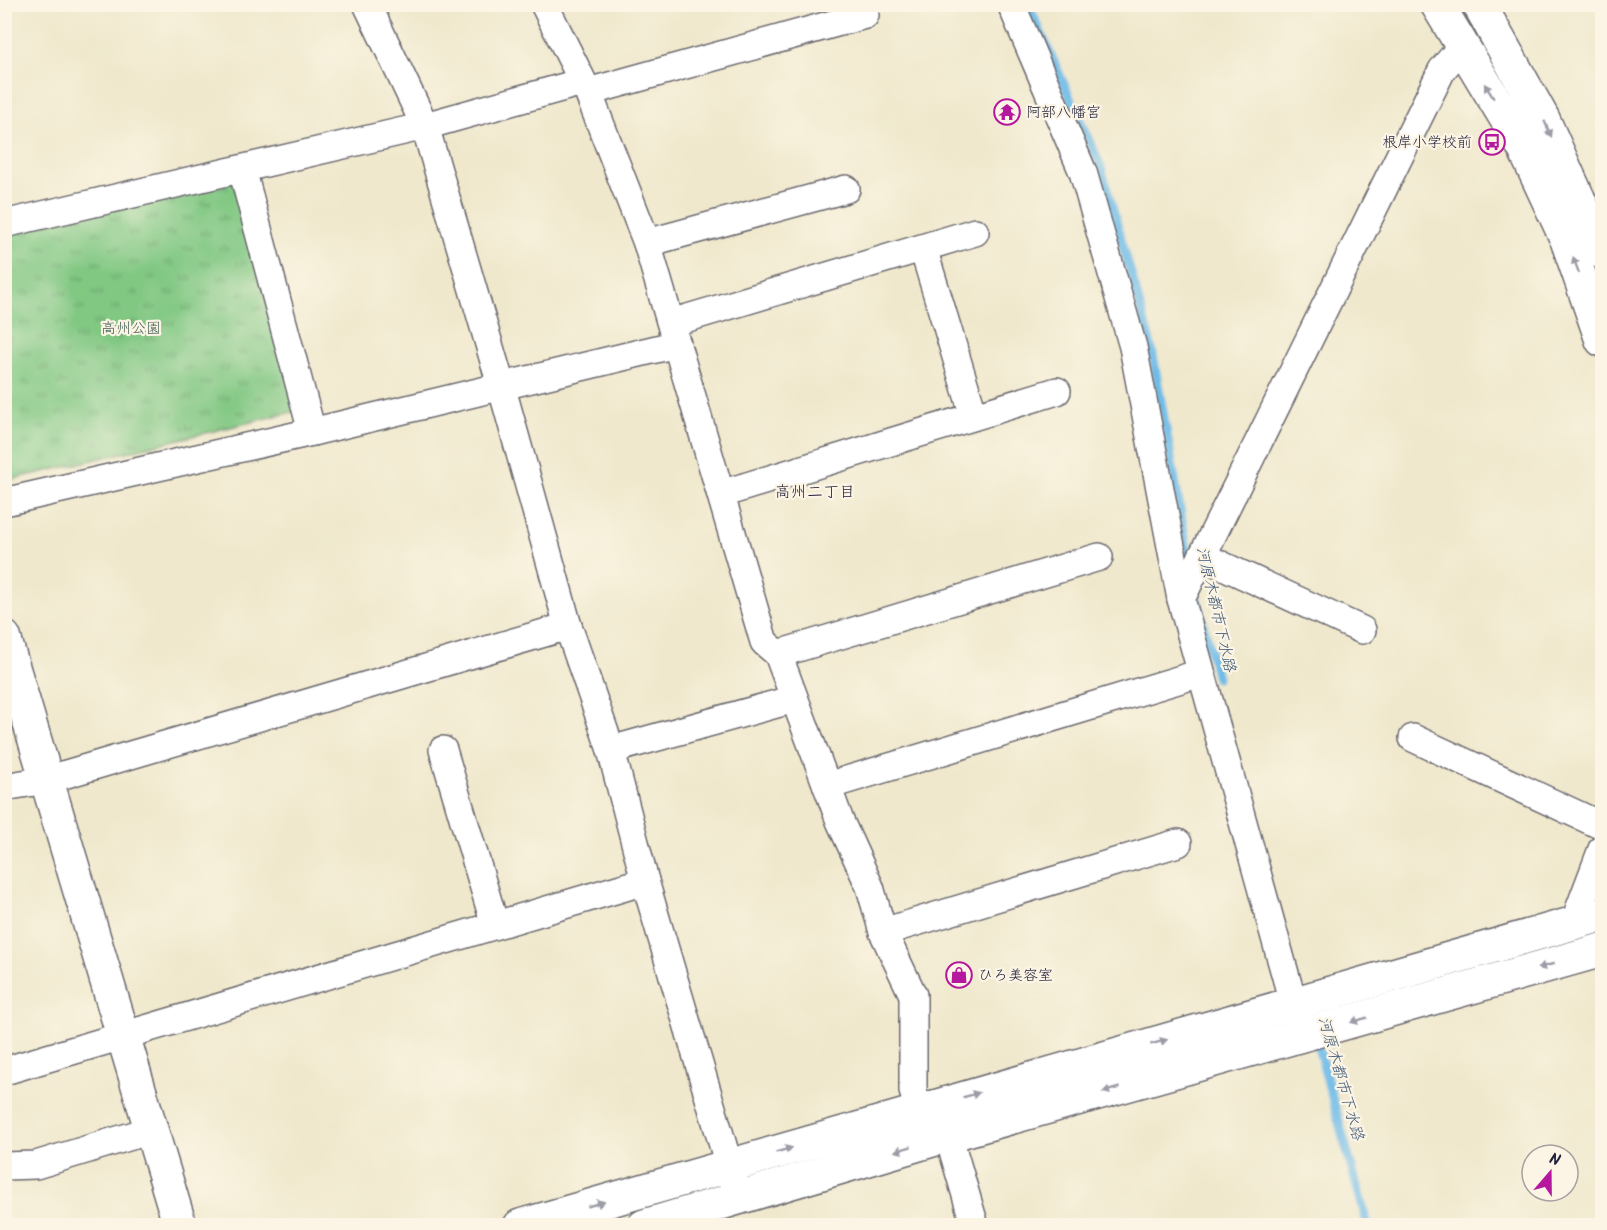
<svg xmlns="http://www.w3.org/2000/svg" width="1607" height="1230" font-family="Kalam,'Klee One',sans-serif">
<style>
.grass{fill:url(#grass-tufts);stroke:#52755f;stroke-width:1.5}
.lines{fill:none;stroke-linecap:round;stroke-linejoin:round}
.stream{stroke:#6ebce8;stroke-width:9}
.street-casing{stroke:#6a676e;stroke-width:30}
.secondary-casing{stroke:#6a676e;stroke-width:36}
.street{stroke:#fff;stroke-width:27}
.secondary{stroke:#fff;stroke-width:33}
.oneway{fill:#9c9ca7}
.labels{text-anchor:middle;stroke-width:4.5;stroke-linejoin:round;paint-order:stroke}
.poi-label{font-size:15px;fill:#22223b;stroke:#fcf5e5;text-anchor:start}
.park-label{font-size:15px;fill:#435c54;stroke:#fcf5e5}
.neighbourhood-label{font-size:16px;fill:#22223b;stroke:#fcf5e5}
.water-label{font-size:16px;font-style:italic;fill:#3d5878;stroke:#fcf5e5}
</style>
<defs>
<pattern id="grass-tufts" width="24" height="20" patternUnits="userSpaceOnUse" patternTransform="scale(1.5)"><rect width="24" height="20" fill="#81c883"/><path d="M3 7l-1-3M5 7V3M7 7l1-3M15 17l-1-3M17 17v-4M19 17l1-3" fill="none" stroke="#69a26c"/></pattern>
</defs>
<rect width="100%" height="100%" fill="#fcf5e5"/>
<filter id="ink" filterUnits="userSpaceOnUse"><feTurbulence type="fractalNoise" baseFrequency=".0167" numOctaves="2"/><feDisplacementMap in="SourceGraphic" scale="12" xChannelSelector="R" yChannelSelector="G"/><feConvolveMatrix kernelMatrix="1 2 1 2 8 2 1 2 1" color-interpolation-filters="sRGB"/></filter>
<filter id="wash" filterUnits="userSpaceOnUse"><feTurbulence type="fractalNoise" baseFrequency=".008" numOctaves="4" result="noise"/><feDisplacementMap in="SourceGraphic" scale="24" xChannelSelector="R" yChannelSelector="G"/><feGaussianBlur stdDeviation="1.35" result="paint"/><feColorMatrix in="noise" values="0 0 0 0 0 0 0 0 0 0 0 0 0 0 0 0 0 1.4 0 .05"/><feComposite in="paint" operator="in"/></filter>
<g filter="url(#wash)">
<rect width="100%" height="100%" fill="#efe8cc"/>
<!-- grass -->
<path class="grass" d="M233 180 297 411 5 481 4 233Z"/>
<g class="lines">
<!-- stream -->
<g class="stream">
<path d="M1028 4 1100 165 1133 281 1152 350 1190 567"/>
<path d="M1194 587 1217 678"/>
<path d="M1315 1036 1368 1226"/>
</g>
</g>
</g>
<g filter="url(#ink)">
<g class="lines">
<!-- street casing -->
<g class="street-casing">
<g id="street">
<path d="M367 4 425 126 501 385 568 626 611 750 645 881 735 1186"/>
<path d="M544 4 588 92 647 243 764 642 778 654 840 821 870 887 883 932 913 995V1091L919 1110"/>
<path d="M1011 4 1083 172 1133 347 1181 599 1299 1024"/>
<path d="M588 92 865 15"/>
<path d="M242 169 312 432"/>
<path d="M4 224 425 126 582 82"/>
<path d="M647 243 846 189"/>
<path d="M923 248 974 416"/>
<path d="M671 323 975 232"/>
<path d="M721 494 1057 391"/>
<path d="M4 502 312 432 677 344"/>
<path d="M1202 556 1362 630"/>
<path d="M1181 599 1442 70 1462 46"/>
<path d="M778 654 1099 557"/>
<path d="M1413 738 1602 826"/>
<path d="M443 750 495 925"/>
<path d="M611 750 794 699"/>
<path d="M827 786 1201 673"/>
<path d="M4 787 46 780 568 626"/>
<path d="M1574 923 1602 849"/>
<path d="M883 932 1178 843"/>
<path d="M4 1071 645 881"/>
<path d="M943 1117 975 1226"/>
<path d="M4 1166 36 1165 151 1130"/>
</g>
</g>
<!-- secondary casing -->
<g class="secondary-casing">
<g id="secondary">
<path d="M1437 4 1524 148 1567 240 1602 340"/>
<path d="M1479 4 1543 119 1602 252"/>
<path d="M4 637 180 1226"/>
<path d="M520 1226 1602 915"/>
<path d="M644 1226 949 1135 1602 950"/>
</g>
</g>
<!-- street -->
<use href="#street" class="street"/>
<!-- secondary -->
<use href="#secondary" class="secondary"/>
</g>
<!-- one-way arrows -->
<defs><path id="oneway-solid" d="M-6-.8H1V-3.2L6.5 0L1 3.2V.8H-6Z" transform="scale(1.5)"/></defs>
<g class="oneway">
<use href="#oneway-solid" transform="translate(1489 91) rotate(-122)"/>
<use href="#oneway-solid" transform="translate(1548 129) rotate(66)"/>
<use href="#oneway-solid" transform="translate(1576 265) rotate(-110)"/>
<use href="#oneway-solid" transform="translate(1546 966) rotate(164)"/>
<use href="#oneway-solid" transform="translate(1359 1020) rotate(164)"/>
<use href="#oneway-solid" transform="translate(1159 1042) rotate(-16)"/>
<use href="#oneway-solid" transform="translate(1111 1090) rotate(164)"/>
<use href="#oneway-solid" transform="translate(971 1095) rotate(-16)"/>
<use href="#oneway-solid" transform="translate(903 1149) rotate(163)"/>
<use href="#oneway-solid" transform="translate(784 1150) rotate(-16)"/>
<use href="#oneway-solid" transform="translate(596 1204) rotate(-16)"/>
</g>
</g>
<!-- icons -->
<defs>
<g id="temple-ring" transform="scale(1.35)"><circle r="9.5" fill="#fcf5e5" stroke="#b5179e" stroke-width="1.5"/><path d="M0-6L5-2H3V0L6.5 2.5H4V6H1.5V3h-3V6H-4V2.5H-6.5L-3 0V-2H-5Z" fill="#b5179e"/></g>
<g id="bus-ring" transform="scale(1.35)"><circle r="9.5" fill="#fcf5e5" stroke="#b5179e" stroke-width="1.5"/><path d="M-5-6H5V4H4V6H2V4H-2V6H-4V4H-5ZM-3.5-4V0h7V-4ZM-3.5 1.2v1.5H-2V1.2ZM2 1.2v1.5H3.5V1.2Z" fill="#b5179e"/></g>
<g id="shop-ring" transform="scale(1.35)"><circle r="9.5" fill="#fcf5e5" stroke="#b5179e" stroke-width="1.5"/><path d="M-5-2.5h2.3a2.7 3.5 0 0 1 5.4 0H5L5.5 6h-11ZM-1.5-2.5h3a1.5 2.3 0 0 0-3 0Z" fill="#b5179e"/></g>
</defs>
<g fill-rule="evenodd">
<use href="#temple-ring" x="1007" y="112"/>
<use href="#bus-ring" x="1492" y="142"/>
<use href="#shop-ring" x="959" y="975"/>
</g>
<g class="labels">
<!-- poi labels -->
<g class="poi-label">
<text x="1026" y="117">阿部八幡宮</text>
<text x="1472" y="147" text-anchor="end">根岸小学校前</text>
<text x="978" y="980">ひろ美容室</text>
</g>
<!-- park labels -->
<g class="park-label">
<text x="131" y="333">高州公園</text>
</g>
<!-- neighbourhood labels -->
<g class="neighbourhood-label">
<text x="815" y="497">高州二丁目</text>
</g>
<!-- water labels -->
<g class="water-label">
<text transform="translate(1217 609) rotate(77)" y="6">河原木都市下水路</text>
<text transform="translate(1342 1078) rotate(74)" y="6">河原木都市下水路</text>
</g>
</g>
<!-- margin -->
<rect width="1607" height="1230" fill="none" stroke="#fcf5e5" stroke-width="24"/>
<!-- north arrow -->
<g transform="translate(1550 1173) rotate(20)"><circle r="28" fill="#fcf5e5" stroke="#a5a1a1" stroke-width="1.5"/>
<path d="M0-4.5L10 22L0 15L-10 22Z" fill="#b5179e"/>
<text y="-9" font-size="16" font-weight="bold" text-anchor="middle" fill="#22223b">N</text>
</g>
</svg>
